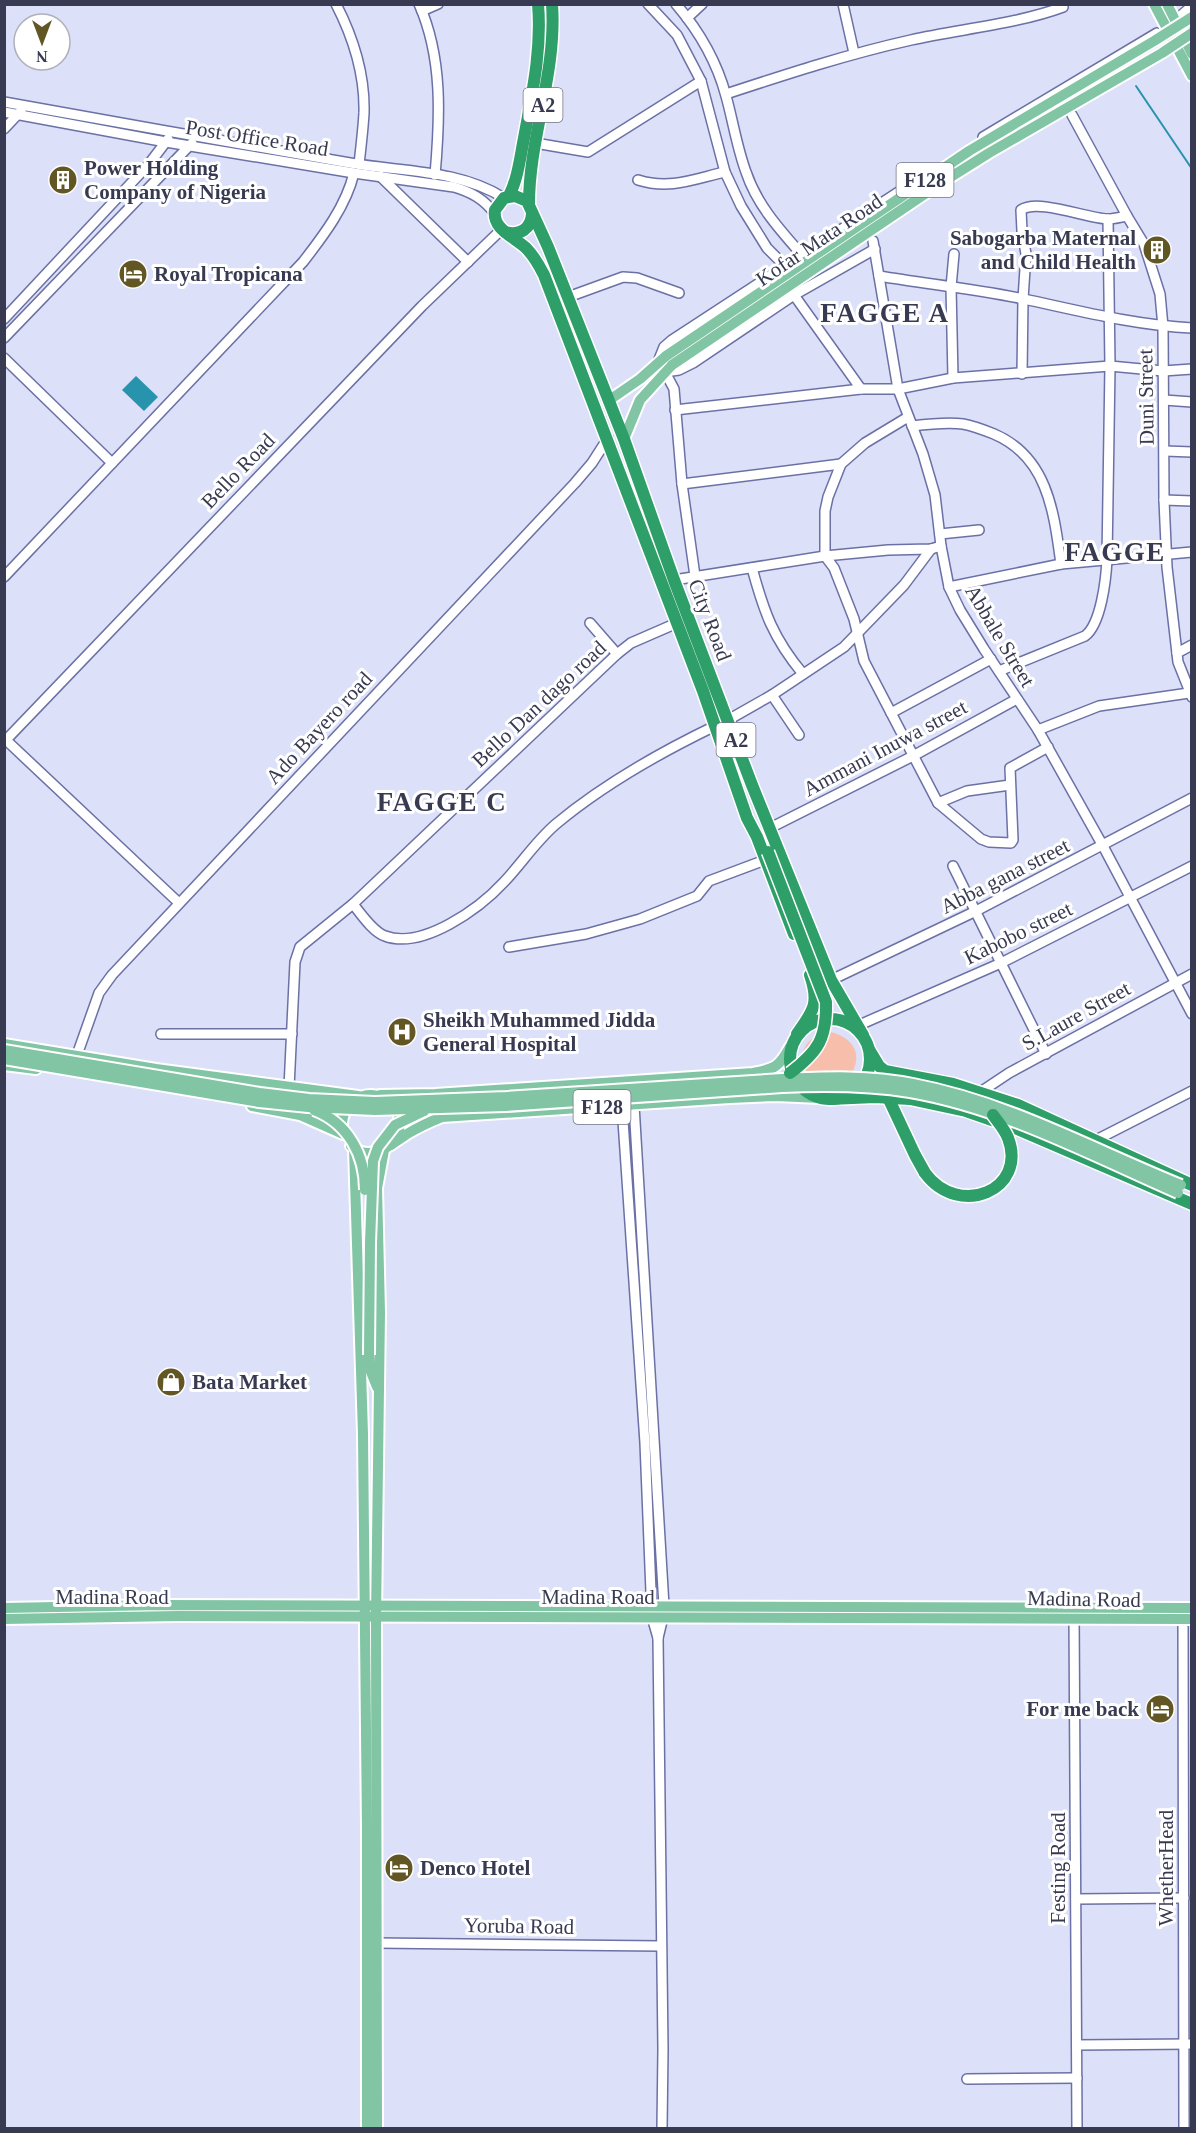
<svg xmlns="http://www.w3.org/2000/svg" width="1196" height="2133" font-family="'Times New Roman',serif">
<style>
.green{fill:#f8beac}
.water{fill:#2893ac}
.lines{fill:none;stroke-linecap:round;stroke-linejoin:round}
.stream{stroke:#2893ac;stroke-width:2}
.minor-casing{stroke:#6b71a5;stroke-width:12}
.major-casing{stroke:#fff;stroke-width:14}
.highway-casing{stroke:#fff;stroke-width:15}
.minor{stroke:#fff;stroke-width:9}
.major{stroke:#82c5a5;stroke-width:10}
.highway{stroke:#2f9f69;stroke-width:12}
.major-bridge-casing{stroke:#fff;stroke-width:14;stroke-linecap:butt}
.highway-bridge-casing{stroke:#fff;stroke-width:15;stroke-linecap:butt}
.major-bridge{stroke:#82c5a5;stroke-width:10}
.highway-bridge{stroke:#2f9f69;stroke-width:12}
.labels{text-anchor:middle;stroke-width:6;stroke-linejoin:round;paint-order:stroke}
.shield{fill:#fff;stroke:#737585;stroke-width:1.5}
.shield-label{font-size:20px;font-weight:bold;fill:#373a51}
.street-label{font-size:21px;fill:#373a51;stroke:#fff}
.poi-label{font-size:21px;font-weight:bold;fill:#373a51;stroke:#fff;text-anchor:start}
.district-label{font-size:27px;font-weight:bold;letter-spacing:1.5px;fill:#373a51;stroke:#fff}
</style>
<rect width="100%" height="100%" fill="#dce0f8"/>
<!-- green -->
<path class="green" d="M831 1032C857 1039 864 1059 847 1080L809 1077C795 1054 805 1035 831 1032Z"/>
<!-- water -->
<path class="water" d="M136 376 158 397 144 411 122 390Z"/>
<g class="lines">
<!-- stream -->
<path class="stream" d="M1136 86 1192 169"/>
<!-- minor casing -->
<g class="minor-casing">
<g id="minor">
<path d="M336 4C353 37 365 76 364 113 363 130 361 147 359 164"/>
<path d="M419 4C443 58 440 118 435 175"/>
<path d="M648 4 677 35 701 81 725 172 741 206 767 248 785 266"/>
<path d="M676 4C699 31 717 62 726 96 733 121 737 148 746 172 757 205 780 230 802 255"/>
<path d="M843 4 854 53"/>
<path d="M422 11 438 4"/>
<path d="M687 18 702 4"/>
<path d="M1171 24 1192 6"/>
<path d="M726 94C787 74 848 54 911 40 960 29 1017 24 1063 7"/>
<path d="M4 102C119 123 235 143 350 163 401 172 458 169 504 198"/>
<path d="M4 112 166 142 354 173 454 187C471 192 484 199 495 214"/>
<path d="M1072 115 1127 216 1144 244 1160 294 1163 327 1164 500 1167 567 1178 662 1192 697"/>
<path d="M4 129 21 111"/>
<path d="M983 137 1157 33"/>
<path d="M535 143 588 152 701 81"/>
<path d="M380 176 468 262"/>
<path d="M638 180C670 190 694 179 725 172"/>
<path d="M873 241 898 389 923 454 935 495 941 546 949 587 960 610 984 649 1038 730 1103 846 1192 1014"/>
<path d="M879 276C927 284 976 289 1024 299 1080 311 1134 325 1192 328"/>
<path d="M794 295 861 389"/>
<path d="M568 297 623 277 637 278 679 293"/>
<path d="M4 319 149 164 168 139"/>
<path d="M4 338 192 143"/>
<path d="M4 358 112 463"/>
<path d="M658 362 664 347 672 340 926 174"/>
<path d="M1022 374 1023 299 1026 254 1022 231 1021 210C1038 198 1088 219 1108 219 1114 219 1121 217 1127 216"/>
<path d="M953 378 951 287 954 254"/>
<path d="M1164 400 1192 402"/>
<path d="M675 410 861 389H898L953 378 1110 366 1163 371 1192 369"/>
<path d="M908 417 865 443 841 464 828 497 825 511V556L834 568 854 619 864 661 938 803 981 839 989 842 1011 843 1013 840 1010 768 1048 747"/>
<path d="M912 426C929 424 946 422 963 424 974 426 984 430 994 434 1048 457 1054 513 1061 564"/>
<path d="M1165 451 1192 452"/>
<path d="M682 484 841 464"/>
<path d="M1164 500 1192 501"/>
<path d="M940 534 979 530"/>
<path d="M752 568C764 612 773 638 803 674"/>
<path d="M695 576 682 484 674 389 665 372 679 370 693 363 794 295 875 249"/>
<path d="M4 577 303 262C324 235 346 206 354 173"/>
<path d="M674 580 825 556 888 550 931 549 941 546"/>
<path d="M949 587 1061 564 1192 552"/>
<path d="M590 623 617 654"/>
<path d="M1177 653 1192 645"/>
<path d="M999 671 1085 636C1101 624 1106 580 1107 559L1110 366 1108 219"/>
<path d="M772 695 799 735"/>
<path d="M891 713 991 659"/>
<path d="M728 720 772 695 844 647 904 585 931 549"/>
<path d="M1038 730 1099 706 1189 693"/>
<path d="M6 740 179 903"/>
<path d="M4 742 422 306 502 229"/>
<path d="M938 803 967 791 1010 785"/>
<path d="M770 828 913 756 1017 699"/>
<path d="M953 866 1046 1054"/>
<path d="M353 904C361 914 373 932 385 936 423 950 480 908 504 882 522 863 536 841 556 824 604 784 659 753 715 726"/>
<path d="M509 947 586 934 640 919 697 896 709 881 765 860"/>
<path d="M827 982 976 911 1192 798"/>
<path d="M857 1026 1001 963 1192 866"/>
<path d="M161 1034H292"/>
<path d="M77 1055 99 993 112 975 575 483 592 463 608 438"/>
<path d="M289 1088 295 962 300 947 353 904 617 654 631 643 677 623"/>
<path d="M979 1093 1009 1073 1192 974"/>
<path d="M622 1106 645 1443 652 1617 658 1638 663 1617 664 1606 634 1105"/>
<path d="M1096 1140 1192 1091"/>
<path d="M1074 1612 1077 2128"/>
<path d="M1183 1612 1184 2128"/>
<path d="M658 1638 663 2049 662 2128"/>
<path d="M1076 1899 1184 1898"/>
<path d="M376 1943 661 1946"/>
<path d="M1077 2045 1192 2044"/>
<path d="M967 2079 1077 2078"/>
</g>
</g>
<!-- major casing -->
<g class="major-casing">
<g id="major">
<path d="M1154 4 1192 76"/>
<path d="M1167 4 1192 54"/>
<path d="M608 401 640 379 666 356"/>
<path d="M624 439 640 400 672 365"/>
<path d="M4 1044 156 1069 358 1096"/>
<path d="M4 1065 36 1069"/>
<path d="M380 1095 435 1094 753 1073C775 1069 779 1067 790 1047"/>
<path d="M252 1106 300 1115 343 1134"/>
<path d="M343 1133C336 1105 366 1083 390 1102"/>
<path d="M391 1145C399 1135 401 1127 399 1115"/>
<path d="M351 1146C371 1163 390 1145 407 1134 419 1127 429 1122 442 1117L730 1098 776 1096 820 1098"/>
<path d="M354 1149 363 1434 367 1829V2128"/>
<path d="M369 1355 371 1372 377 1387"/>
<path d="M4 1608 160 1605 1192 1608"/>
<path d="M4 1619 178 1616 1192 1619"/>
<path d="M377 2128 376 1618 380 1312 377 1188 384 1150"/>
</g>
</g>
<!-- highway casing -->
<g class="highway-casing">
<g id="highway">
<path d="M509 196C518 178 520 158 524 138 532 94 542 50 538 4"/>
<path d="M529 204C529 137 557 73 552 4"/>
<path d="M505 232C520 236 531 229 532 214"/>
<path d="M794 934 757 837 747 818 703 691 544 275C539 265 534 256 526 248 513 236 492 229 495 210L504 198 515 196 527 201 548 247 624 439 674 580 752 785 831 980 863 1035"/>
<circle cx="830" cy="1059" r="40"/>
<path d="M797 1034C813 1011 820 1004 810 975"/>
<path d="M870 1051 879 1066 885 1071 953 1084 1018 1105 1192 1185"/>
<path d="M885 1091 915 1155 925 1173"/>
<path d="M830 1099 875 1097 910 1099 966 1111 1015 1128 1192 1204"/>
</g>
</g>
<!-- minor -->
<use href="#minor" class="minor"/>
<!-- major -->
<use href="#major" class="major"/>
<!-- highway -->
<use href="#highway" class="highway"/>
<!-- major-bridge casing -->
<g class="major-bridge-casing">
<g id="major-bridge">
<path d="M666 356 969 151 1154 41 1192 17"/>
<path d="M672 365 938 185 989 153 1162 53 1192 33"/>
<path d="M4 1050 260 1093 309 1099 375 1102 506 1097 782 1079C826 1077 870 1075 913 1084 1008 1102 1092 1149 1181 1185"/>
<path d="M4 1059 259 1102 308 1107 375 1110 506 1106 782 1087C825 1085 867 1085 910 1092 1003 1108 1091 1155 1178 1193"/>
<path d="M314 1110C348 1123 365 1155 365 1190"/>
<path d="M369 1355 370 1243 373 1161 378 1147 395 1125 424 1111"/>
</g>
</g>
<!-- highway-bridge casing -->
<g class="highway-bridge-casing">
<g id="highway-bridge">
<path d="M768 852 826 1002C827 1038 818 1052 790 1073"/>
<path d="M925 1173C959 1219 1028 1190 1008 1138 1005 1130 998 1122 993 1115"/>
</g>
</g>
<!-- major-bridge -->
<use href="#major-bridge" class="major-bridge"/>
<!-- highway-bridge -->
<use href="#highway-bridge" class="highway-bridge"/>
</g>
<!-- icons -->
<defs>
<g id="building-disc" transform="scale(1.5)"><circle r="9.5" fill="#625724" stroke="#fff"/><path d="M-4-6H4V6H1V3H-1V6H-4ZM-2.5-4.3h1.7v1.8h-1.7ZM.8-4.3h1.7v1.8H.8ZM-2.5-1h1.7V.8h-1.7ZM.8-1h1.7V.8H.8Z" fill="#fff"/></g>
<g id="hotel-disc" transform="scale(1.5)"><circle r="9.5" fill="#625724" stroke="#fff"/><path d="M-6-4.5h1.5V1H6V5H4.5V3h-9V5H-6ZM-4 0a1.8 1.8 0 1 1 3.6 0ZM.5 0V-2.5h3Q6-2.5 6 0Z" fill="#fff"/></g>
<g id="hospital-disc" transform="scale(1.5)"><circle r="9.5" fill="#625724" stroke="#fff"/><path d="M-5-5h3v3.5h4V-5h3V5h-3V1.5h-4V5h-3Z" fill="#fff"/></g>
<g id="shop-disc" transform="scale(1.5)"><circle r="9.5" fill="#625724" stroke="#fff"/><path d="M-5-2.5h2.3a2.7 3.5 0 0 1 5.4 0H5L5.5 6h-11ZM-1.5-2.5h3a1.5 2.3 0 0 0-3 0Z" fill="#fff"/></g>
</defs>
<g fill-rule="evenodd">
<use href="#building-disc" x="63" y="180"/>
<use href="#building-disc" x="1157" y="250"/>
<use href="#hotel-disc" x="133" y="274"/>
<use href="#hospital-disc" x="402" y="1032"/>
<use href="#shop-disc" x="171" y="1382"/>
<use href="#hotel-disc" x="1160" y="1709"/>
<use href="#hotel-disc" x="399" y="1868"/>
</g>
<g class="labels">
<!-- shield labels -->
<g class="shield">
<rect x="523.5" y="88" width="39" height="34" rx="4.5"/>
<rect x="896.5" y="163" width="57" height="34" rx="4.5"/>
<rect x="716.5" y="723" width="39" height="34" rx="4.5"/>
<rect x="573.5" y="1090" width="57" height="34" rx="4.5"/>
</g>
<g class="shield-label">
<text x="543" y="112">A2</text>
<text x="925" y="187">F128</text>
<text x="736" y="747">A2</text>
<text x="602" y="1114">F128</text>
</g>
<!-- street labels -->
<g class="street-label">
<text transform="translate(257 138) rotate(9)" y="7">Post Office Road</text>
<text transform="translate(819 240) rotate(-34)" y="7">Kofar Mata Road</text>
<text transform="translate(1146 397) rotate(-91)" y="7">Duni Street</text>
<text transform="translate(238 471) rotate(-46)" y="7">Bello Road</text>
<text transform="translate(710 620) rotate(69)" y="7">City Road</text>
<text transform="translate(1000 636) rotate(59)" y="7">Abbale Street</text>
<text transform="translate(539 704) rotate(-43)" y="7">Bello Dan dago road</text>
<text transform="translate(319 728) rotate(-47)" y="7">Ado Bayero road</text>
<text transform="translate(885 748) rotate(-28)" y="7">Ammani Inuwa street</text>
<text transform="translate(1005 876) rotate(-27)" y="7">Abba gana street</text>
<text transform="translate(1018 933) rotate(-26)" y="7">Kabobo street</text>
<text transform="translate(1076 1016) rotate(-29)" y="7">S.Laure Street</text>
<text x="112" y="1604">Madina Road</text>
<text x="598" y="1604">Madina Road</text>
<text transform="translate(1084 1599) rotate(1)" y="7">Madina Road</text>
<text transform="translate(1058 1868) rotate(-90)" y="7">Festing Road</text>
<text transform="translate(1166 1868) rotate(-90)" y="7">WhetherHead</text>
<text transform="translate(519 1926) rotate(1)" y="7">Yoruba Road</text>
</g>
<!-- poi labels -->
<g class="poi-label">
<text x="84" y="175">Power Holding<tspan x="84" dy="24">Company of Nigeria</tspan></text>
<text x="1136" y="245" text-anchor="end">Sabogarba Maternal<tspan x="1136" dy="24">and Child Health</tspan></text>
<text x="154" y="281">Royal Tropicana</text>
<text x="423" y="1027">Sheikh Muhammed Jidda<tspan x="423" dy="24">General Hospital</tspan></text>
<text x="192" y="1389">Bata Market</text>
<text x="1139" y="1716" text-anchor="end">For me back</text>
<text x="420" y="1875">Denco Hotel</text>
</g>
<!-- district labels -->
<g class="district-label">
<text x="885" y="322">FAGGE A</text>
<text x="1115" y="561">FAGGE</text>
<text x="442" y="811">FAGGE C</text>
</g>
</g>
<!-- border -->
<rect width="1196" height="2133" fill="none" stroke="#373a51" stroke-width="12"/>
<!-- north arrow -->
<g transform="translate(42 42) rotate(180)"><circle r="28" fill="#ffffff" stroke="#afb0b9" stroke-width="1.5"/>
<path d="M0-4.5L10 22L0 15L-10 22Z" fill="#625724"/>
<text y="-9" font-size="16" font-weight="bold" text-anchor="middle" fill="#373a51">N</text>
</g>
</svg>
